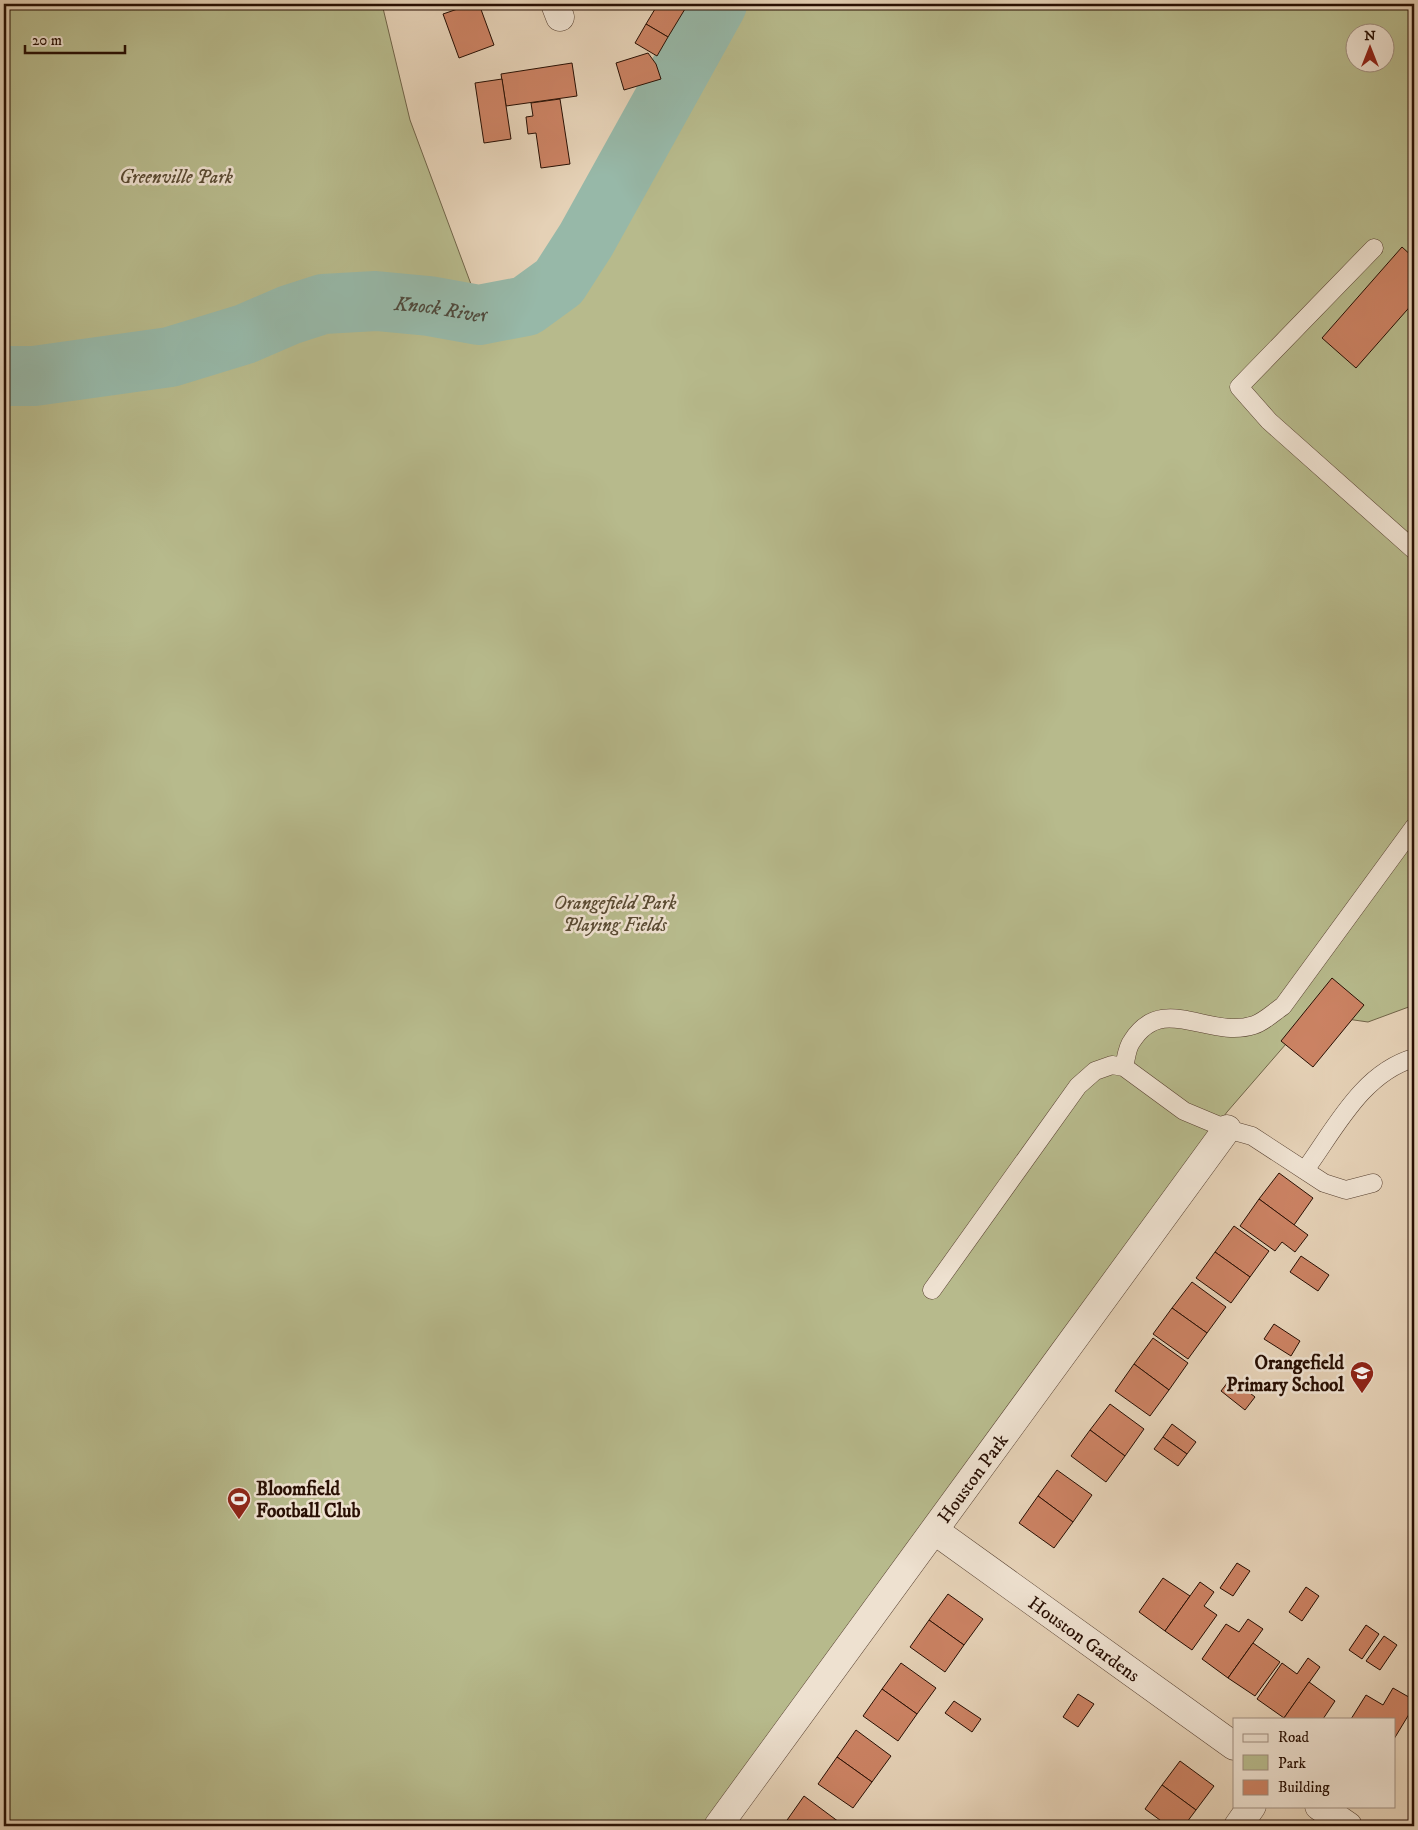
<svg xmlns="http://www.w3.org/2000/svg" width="1418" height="1830" font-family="'IM FELL DW Pica',serif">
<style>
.green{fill:#b7ba8c;stroke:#706448;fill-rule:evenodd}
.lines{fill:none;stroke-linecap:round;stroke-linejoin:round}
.river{stroke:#97b8a8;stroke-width:60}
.building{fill:#cb8263;stroke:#280f03}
.lane-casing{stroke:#574030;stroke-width:19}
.street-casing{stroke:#574030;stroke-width:29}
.lane{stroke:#eee1d0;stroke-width:18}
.street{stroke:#eee1d0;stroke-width:28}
.labels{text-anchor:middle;stroke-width:5;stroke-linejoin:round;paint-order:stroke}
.park-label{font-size:19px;font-style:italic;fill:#5a4b33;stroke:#eee1d0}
.poi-label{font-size:19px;font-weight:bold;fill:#280f03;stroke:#eee1d0;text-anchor:end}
.street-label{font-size:19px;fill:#280f03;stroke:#eee1d0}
.water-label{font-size:20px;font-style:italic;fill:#4f4a3d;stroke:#eee1d0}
</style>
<rect width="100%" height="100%" fill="#e5d1b6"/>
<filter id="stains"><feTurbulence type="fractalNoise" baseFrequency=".004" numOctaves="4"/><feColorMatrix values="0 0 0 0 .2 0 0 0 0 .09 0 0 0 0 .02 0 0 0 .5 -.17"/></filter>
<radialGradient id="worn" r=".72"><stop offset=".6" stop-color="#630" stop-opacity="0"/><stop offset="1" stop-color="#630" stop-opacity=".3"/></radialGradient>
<!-- green -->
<path class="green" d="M4 4H382L410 120 475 295 517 294 556 257 691 4H1414V1005L1368 1022 1312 1014 1227 1112 702 1826H4ZM1356 32H1386V62H1356Z"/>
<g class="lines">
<!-- river -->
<path class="river" id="s1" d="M4 376H34L170 357 245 334 289 315 323 304 376 301 429 306 479 315 526 306 559 282 586 240 717 4"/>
</g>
<!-- building -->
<g class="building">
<path d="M472 4H479L494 45 459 58 443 14Z"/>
<path d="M658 4H688L668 37 646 24Z"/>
<path d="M646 24 668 37 657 56 635 43Z"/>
<path d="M648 53 656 64 661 79 624 90 616 63Z"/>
<path d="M572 63 577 96 506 106 501 74Z"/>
<path d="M502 79 511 139 484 143 475 83Z"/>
<path d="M560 99 570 164 541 168 536 133 528 134 526 117 533 116 531 103Z"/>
<path d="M1402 247 1414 258V302L1356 368 1322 338Z"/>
<path d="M1332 978 1364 1005 1313 1067 1281 1041Z"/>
<path d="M1279 1173 1313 1198 1294 1225 1259 1199Z"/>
<path d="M1259 1199 1308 1235 1295 1252 1282 1242 1275 1251 1240 1226Z"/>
<path d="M1234 1226 1269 1251 1250 1277 1215 1252Z"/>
<path d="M1215 1252 1250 1277 1231 1303 1196 1278Z"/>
<path d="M1301 1256 1329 1275 1318 1291 1290 1272Z"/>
<path d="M1192 1282 1226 1307 1207 1333 1172 1308Z"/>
<path d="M1172 1308 1207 1333 1188 1359 1153 1334Z"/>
<path d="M1274 1324 1300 1341 1291 1356 1264 1339Z"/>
<path d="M1153 1338 1188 1363 1169 1390 1134 1364Z"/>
<path d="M1134 1364 1169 1390 1150 1416 1115 1391Z"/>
<path d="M1231 1378 1255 1397 1245 1410 1221 1391Z"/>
<path d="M1110 1404 1144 1429 1125 1456 1090 1430Z"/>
<path d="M1172 1424 1196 1442 1187 1454 1163 1437Z"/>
<path d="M1090 1430 1125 1456 1106 1482 1071 1456Z"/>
<path d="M1163 1437 1187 1454 1178 1466 1154 1449Z"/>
<path d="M1057 1470 1092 1495 1073 1522 1038 1496Z"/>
<path d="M1038 1496 1073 1522 1054 1548 1019 1523Z"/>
<path d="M1237 1563 1250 1571 1233 1596 1220 1588Z"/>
<path d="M1163 1578 1190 1596 1165 1631 1139 1612Z"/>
<path d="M1200 1582 1214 1592 1204 1606 1217 1615 1192 1650 1165 1631Z"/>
<path d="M1306 1587 1319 1596 1302 1621 1289 1612Z"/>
<path d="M948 1594 983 1619 964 1645 929 1620Z"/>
<path d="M1248 1619 1263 1629 1228 1678 1202 1659 1226 1624 1239 1632Z"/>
<path d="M929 1620 964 1645 945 1672 910 1647Z"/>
<path d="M1366 1625 1379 1634 1362 1659 1349 1650Z"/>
<path d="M1384 1636 1397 1645 1380 1670 1366 1661Z"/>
<path d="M1253 1643 1280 1662 1255 1696 1228 1678Z"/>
<path d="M1308 1658 1320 1667 1284 1718 1257 1699 1282 1663 1297 1674Z"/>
<path d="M901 1663 936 1688 917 1714 882 1689Z"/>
<path d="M1309 1682 1335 1701 1323 1719H1286L1284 1718Z"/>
<path d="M1393 1688 1414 1700V1706L1394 1739V1719H1351L1366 1695 1383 1705Z"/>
<path d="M882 1689 917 1714 898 1741 863 1716Z"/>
<path d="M1078 1694 1094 1704 1078 1727 1063 1717Z"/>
<path d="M954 1701 981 1719 972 1732 945 1713Z"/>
<path d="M856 1730 891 1756 872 1782 837 1757Z"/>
<path d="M837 1757 872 1782 853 1808 818 1784Z"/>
<path d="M1180 1761 1214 1786 1196 1810 1162 1785Z"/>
<path d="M1162 1785 1196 1810 1184 1826H1168L1145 1809Z"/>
<path d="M804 1796 839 1822 836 1826H789L785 1823Z"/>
</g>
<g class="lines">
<!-- lane casing -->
<g class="lane-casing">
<g id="lane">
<path d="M1374 248 1239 387 1269 421 1414 550"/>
<path d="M1124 1067C1126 1059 1127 1047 1132 1041 1163 992 1209 1040 1254 1025 1264 1022 1274 1012 1283 1006L1414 827"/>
<path d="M1305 1170C1335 1129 1362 1073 1414 1058"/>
<path d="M932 1290 1078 1086 1095 1071 1112 1065 1124 1067 1184 1111 1227 1129 1252 1136 1324 1183 1346 1190 1373 1183"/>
</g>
</g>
<!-- street casing -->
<g class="street-casing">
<g id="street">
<path d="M555 4 560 17"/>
<path id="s2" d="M935 1531 1234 1746"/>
<path d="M1319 1806 1348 1826"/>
<path id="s3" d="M718 1826 1227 1129"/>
<path d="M1238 1826 1252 1806"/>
</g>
</g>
<!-- lane -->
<use href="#lane" class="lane"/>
<!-- street -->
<use href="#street" class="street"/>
</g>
<!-- icons -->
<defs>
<g id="school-pin" transform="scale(1.25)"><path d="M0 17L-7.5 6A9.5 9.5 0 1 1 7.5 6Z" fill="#8f2418" stroke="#eee1d0"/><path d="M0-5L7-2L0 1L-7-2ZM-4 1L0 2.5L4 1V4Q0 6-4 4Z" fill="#fff"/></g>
<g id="stadium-pin" transform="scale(1.25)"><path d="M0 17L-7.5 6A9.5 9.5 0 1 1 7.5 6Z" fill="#8f2418" stroke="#eee1d0"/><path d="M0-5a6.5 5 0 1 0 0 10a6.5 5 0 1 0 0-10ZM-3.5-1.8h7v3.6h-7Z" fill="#fff"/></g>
</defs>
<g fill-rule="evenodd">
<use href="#school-pin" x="1362" y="1373"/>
<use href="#stadium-pin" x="239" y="1499"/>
</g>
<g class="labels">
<!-- park labels -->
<g class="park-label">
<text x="176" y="183">Greenville Park</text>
<text x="615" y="909">Orangefield Park<tspan x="615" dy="22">Playing Fields</tspan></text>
</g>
<!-- poi labels -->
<g class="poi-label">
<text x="1344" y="1369">Orangefield<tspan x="1344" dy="22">Primary School</tspan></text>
<text x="256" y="1495" text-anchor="start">Bloomfield<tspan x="256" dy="22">Football Club</tspan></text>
</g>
<!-- street labels -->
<g class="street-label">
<text dy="7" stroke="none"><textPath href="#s3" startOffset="431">Houston Park</textPath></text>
<text dy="7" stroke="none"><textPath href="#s2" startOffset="184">Houston Gardens</textPath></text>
</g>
<!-- water labels -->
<g class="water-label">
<text dy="7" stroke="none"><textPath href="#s1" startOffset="448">Knock River</textPath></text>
</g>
</g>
<!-- margin -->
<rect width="1418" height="1830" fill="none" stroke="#e5d1b6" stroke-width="20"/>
<rect x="5" y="5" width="1408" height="1820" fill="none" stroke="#280f03" stroke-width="2.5"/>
<rect x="10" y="10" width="1398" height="1810" fill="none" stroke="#280f03"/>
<!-- legend -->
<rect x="1233" y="1718" width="162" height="90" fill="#eee1d0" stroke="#9f8d7e"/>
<rect x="1243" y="1734" width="25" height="8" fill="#eee1d0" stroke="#9f8d7e"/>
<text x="1278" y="1742" font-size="15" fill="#280f03">Road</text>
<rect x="1243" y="1755" width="25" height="15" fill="#b7ba8c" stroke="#9f8d7e"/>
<text x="1278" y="1768" font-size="15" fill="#280f03">Park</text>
<rect x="1243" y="1780" width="25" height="15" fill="#cb8263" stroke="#9f8d7e"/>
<text x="1278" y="1792" font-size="15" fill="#280f03">Building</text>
<!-- north arrow -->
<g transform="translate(1370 48)"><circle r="24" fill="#eee1d0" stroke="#9f8d7e"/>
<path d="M0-4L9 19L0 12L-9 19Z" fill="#8f2418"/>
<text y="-8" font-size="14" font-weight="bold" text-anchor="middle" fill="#280f03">N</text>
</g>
<!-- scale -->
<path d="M25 45v8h100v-8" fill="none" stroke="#280f03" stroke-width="2.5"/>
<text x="32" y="45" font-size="15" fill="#280f03" stroke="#eee1d0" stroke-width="4" paint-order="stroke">20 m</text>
<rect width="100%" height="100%" filter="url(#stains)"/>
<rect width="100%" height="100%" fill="url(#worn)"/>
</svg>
